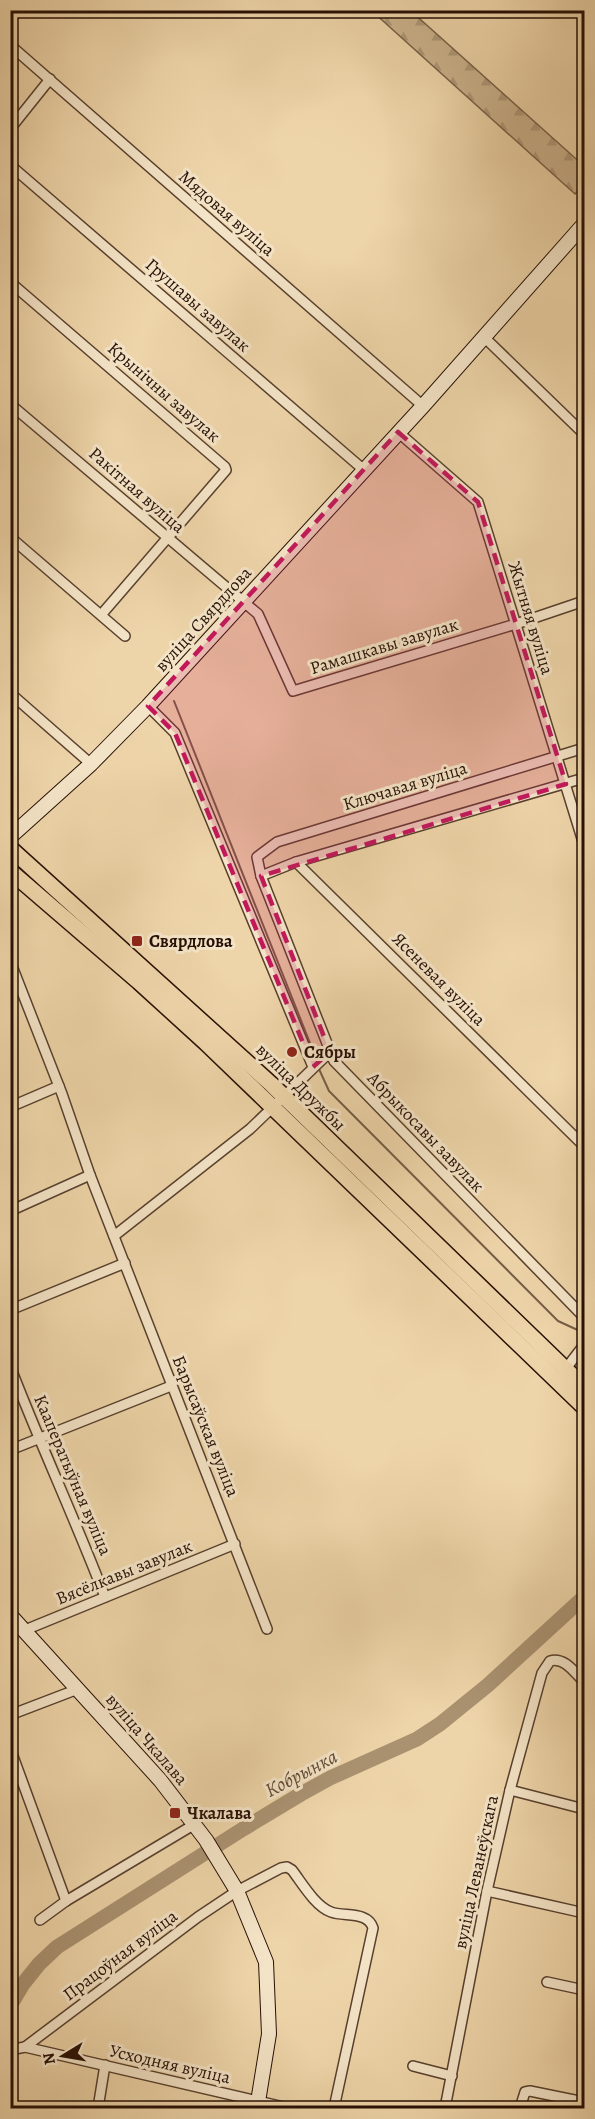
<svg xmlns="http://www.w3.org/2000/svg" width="595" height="2119" font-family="Alegreya,serif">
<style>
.forest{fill:url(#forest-firs);stroke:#796149;stroke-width:1.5}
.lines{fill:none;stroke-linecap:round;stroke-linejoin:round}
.stream{stroke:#755e46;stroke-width:2}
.river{stroke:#aa9271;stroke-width:15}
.street-casing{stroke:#58402e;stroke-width:12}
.secondary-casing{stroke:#260f05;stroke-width:16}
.primary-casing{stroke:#260f05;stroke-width:18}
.street{stroke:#f4e4c7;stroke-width:9}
.secondary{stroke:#f4e4c7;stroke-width:14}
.primary{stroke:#eed5a9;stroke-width:15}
.marked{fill:#c2185b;fill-opacity:0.2;stroke:#c2185b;stroke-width:4.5;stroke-dasharray:12 8;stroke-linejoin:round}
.poi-dot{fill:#8f2418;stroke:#f4e4c7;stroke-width:2}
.labels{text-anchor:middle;stroke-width:6;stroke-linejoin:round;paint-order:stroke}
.street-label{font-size:18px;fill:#260f05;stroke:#f4e4c7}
.poi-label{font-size:18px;font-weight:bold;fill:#260f05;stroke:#f4e4c7;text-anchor:start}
.water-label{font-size:20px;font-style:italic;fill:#614a36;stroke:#f4e4c7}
</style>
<defs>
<pattern id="forest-firs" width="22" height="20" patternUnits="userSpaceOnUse" patternTransform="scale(1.5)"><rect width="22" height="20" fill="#ccb38d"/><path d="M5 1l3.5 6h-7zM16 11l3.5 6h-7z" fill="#af9978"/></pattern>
</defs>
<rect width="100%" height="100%" fill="#eed5a9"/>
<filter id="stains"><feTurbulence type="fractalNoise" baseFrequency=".00333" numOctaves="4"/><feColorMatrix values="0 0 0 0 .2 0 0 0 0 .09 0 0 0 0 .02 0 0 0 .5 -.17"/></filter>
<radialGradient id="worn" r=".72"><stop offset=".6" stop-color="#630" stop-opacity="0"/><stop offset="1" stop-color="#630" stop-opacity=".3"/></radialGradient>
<!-- forest -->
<path class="forest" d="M372 11H411L584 166V183L575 194Z"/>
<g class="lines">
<!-- stream -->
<g class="stream">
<path d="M174 701 312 1048"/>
<path d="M319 1069 329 1091 558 1321 582 1332"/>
</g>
<!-- river -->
<path class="river" d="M10 2006 23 1984 39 1964 57 1947 243 1829 301 1794 330 1778 417 1739 440 1724 488 1685 584 1597"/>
<!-- street casing -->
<g class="street-casing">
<g id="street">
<path d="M10 45 423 406"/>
<path d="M10 129 50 79"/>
<path d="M10 165 364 470"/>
<path d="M10 282 225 467 226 470 101 615"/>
<path d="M484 337 584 434"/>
<path d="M10 404 258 614 293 691 516 624 584 601"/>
<path d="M398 432 478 502 584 845"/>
<path d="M10 537 125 636"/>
<path d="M10 693 91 764"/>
<path d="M148 706 175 733 313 1067"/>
<path d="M584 748 277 842 257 857 261 876 334 1061 584 1317"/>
<path d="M296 862 584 778"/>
<path d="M261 876 296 862 584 1146"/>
<path d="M10 961 62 1094 90 1175 267 1629"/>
<path d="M10 1107 59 1086"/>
<path d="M10 1211 90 1175"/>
<path d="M114 1236 250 1129 330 1052"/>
<path d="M10 1310 125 1263"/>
<path d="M10 1366C40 1444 75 1519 105 1597"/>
<path d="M564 1371 584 1345"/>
<path d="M10 1450 171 1386"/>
<path d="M25 1630 235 1544"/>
<path d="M10 1715 78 1689"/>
<path d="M10 1748 66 1901"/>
<path d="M510 1790 584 1809"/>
<path d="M487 1891 584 1913"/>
<path d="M40 1920 66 1901 195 1824"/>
<path d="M547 1982 584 1990"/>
<path d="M25 2047 198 1917 237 1891 281 1868 287 1867 292 1870C302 1883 315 1906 331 1912 344 1917 368 1911 373 1928L334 2108"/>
<path d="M10 2053 15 2049 25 2047 288 2108"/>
<path d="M413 2066 452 2076"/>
<path d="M98 2108 105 2065"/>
<path d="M445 2108 487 1891 510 1790 542 1673 550 1661C565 1657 574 1672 584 1682"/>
<path d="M520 2108 525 2092 530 2091 584 2102"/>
</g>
</g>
<!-- secondary casing -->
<g class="secondary-casing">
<g id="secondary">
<path d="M10 837 91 764 148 706 423 406 584 224"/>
<path d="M10 1615 160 1780 206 1840 237 1891 266 1962 269 2034 257 2108"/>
</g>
</g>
<!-- primary casing -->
<g class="primary-casing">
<g id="primary">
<path d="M10 848 271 1084 584 1387"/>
<path d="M10 871 139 982 206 1043 584 1407"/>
</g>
</g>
<!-- street -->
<use href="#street" class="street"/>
<!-- secondary -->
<use href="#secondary" class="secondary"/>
<!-- primary -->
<use href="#primary" class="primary"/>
</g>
<!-- marked area -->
<path class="marked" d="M398 432 478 502 566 784 261 876 330 1052 313 1067 175 733 148 706Z"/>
<!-- markers -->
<g class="poi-dot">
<rect x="131" y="935" width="12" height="12" rx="3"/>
<circle cx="292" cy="1052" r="6"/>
<rect x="169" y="1807" width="12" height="12" rx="3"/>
</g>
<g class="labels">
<!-- street labels -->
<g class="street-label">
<text transform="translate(227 213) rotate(41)" y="6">Мядовая вуліца</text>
<text transform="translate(198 305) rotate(41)" y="6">Грушавы завулак</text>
<text transform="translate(164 392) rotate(41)" y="6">Крынічны завулак</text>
<text transform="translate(137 490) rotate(41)" y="6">Ракітная вуліца</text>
<text transform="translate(531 618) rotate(73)" y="6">Жытняя вуліца</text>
<text transform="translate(203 619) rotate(-48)" y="6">вуліца Свярдлова</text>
<text transform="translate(384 646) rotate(-17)" y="6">Рамашкавы завулак</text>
<text transform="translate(405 786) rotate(-17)" y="6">Ключавая вуліца</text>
<text transform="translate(439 979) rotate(45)" y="6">Ясеневая вуліца</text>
<text transform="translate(301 1087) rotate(44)" y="6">вуліца Дружбы</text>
<text transform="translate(426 1132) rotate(46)" y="6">Абрыкосавы завулак</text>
<text transform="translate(206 1426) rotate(68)" y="6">Барысаўская вуліца</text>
<text transform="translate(73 1475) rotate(67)" y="6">Кааператыўная вуліца</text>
<text transform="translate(124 1572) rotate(-22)" y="6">Вясёлкавы завулак</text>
<text transform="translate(147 1739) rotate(49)" y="6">вуліца Чкалава</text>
<text transform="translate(476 1872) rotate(-78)" y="6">вуліца Леванеўскага</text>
<text transform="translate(120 1955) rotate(-37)" y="6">Працоўная вуліца</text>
<text transform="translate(170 2064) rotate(13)" y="6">Усходняя вуліца</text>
</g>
<!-- poi labels -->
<g class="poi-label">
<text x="149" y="947">Свярдлова</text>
<text x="304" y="1058">Сябры</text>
<text x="187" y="1819">Чкалава</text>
</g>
<!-- water labels -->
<g class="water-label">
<text transform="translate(301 1773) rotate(-28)" y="7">Кобрынка</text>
</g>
</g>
<!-- margin -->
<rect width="595" height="2119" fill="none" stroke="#eed5a9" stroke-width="36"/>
<rect x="12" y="12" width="571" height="2095" fill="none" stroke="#260f05" stroke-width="3"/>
<rect x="18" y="18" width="559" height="2083" fill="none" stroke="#260f05" stroke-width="1.5"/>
<!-- north arrow -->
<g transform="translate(63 2056) rotate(259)" stroke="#f4e4c7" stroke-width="4.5" paint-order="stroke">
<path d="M0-4.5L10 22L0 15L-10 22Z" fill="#260f05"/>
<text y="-9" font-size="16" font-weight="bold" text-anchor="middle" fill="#260f05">N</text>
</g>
<rect width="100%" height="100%" filter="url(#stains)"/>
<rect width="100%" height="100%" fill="url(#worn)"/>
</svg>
